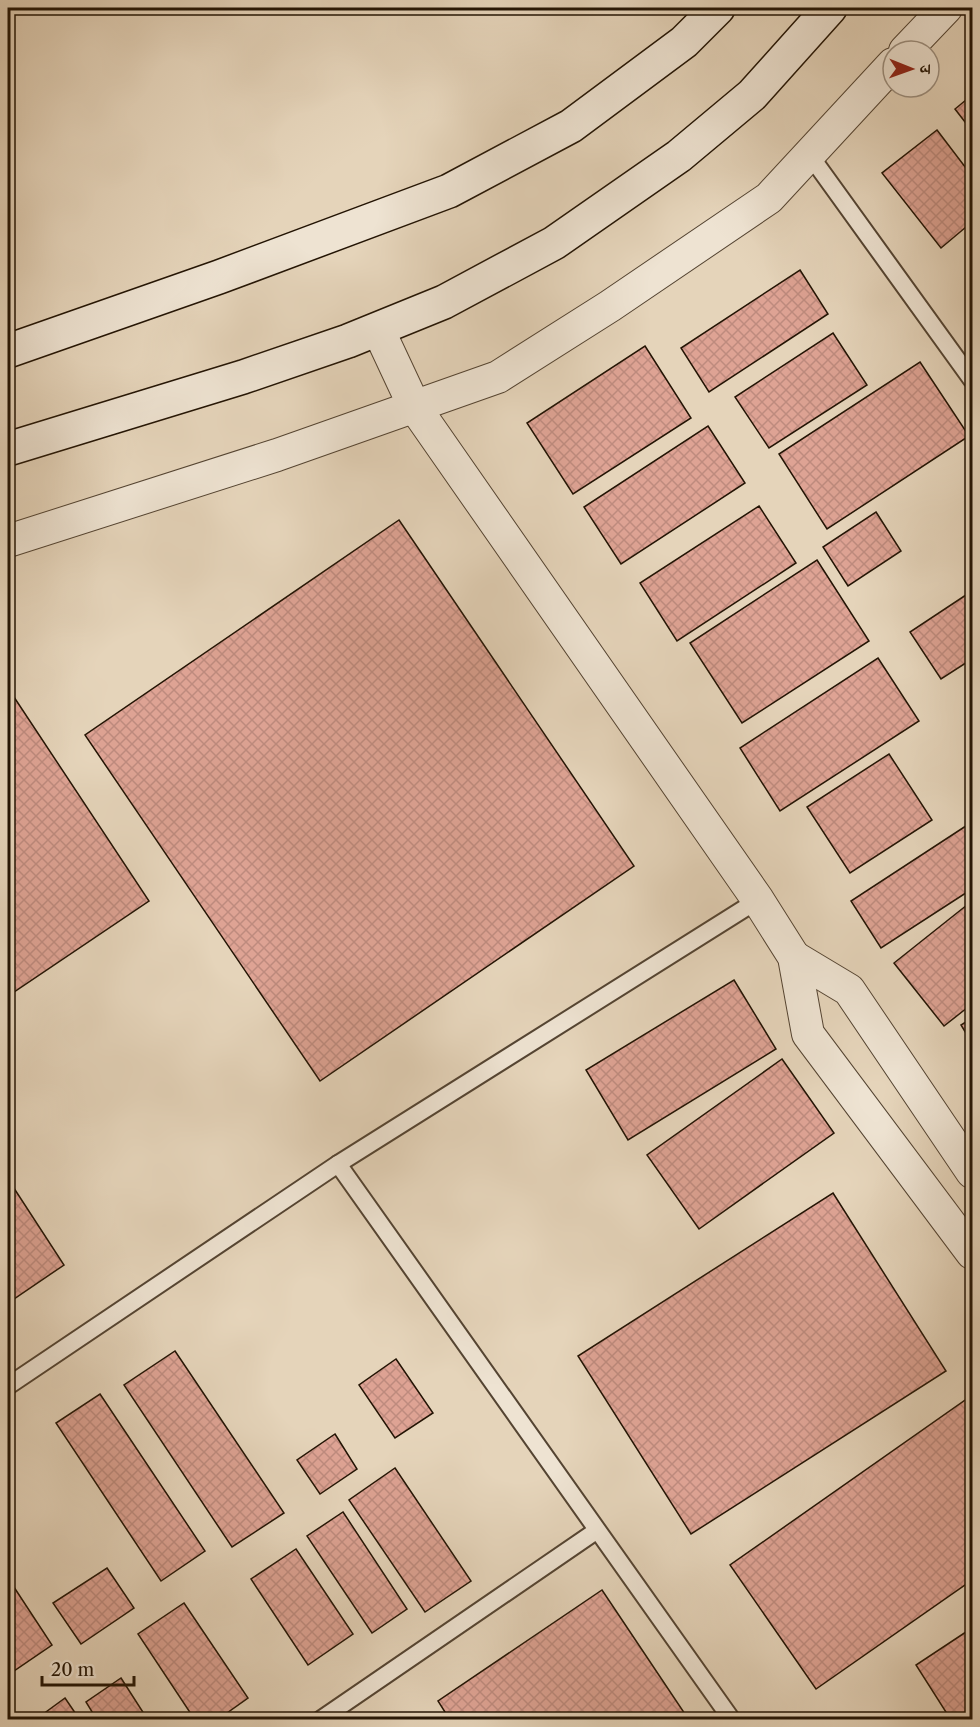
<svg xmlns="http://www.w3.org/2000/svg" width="980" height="1727" font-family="'Libre Caslon Text','Noto Serif Devanagari',serif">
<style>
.building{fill:url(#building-cross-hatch);stroke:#231404;stroke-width:1.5}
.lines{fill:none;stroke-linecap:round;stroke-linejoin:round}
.lane-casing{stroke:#544432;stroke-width:20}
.street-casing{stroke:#544432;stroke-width:34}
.secondary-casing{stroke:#231404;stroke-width:36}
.lane{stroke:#eee3d2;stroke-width:16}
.street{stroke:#eee3d2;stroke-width:32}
.secondary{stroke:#eee3d2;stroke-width:33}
</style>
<defs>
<pattern id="building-cross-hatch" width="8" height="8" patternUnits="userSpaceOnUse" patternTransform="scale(1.5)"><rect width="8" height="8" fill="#dea394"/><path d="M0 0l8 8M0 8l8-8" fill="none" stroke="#be8b7e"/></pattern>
</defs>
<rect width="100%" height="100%" fill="#e5d4ba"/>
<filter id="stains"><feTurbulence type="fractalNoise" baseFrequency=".00333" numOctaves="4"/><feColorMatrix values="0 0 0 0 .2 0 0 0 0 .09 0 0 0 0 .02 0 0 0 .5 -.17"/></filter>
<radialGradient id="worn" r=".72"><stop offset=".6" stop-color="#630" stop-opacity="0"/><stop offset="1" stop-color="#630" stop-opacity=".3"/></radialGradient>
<!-- building -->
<g class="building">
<path d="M972 95V131L955 109Z"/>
<path d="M937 130 972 176V222L941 248 882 173Z"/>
<path d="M800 270 828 314 709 392 681 348Z"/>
<path d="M833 333 867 385 769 448 735 397Z"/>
<path d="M645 346 691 418 573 494 527 423Z"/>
<path d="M920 362 969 436 827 529 779 454Z"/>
<path d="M708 426 745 483 621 564 584 507Z"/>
<path d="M759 506 796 563 677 641 640 583Z"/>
<path d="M876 512 901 551 848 586 823 547Z"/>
<path d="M399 520 634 866 320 1081 85 735Z"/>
<path d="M817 560 869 641 742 723 690 643Z"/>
<path d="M972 591V659L941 679 910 632Z"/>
<path d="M878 658 919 721 780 811 740 748Z"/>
<path d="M8 688 149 901 8 996Z"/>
<path d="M889 754 932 820 850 873 807 807Z"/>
<path d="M972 822V889L881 948 851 901Z"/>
<path d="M972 901V1004L944 1026 894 963Z"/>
<path d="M734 980 776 1049 628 1140 586 1070Z"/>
<path d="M972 1018V1043L961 1025Z"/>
<path d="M782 1059 834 1133 699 1229 647 1155Z"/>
<path d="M8 1179 64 1265 8 1303Z"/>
<path d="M833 1193 946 1371 691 1534 578 1356Z"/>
<path d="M175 1351 284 1513 232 1547 124 1385Z"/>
<path d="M396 1359 433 1413 395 1438 359 1385Z"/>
<path d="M100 1394 205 1551 161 1581 56 1423Z"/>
<path d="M971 1396 972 1580 816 1689 730 1565Z"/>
<path d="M335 1434 357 1469 320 1494 297 1460Z"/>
<path d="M395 1468 471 1581 425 1612 349 1500Z"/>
<path d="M343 1512 407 1609 372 1633 307 1536Z"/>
<path d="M296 1549 353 1634 308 1665 251 1579Z"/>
<path d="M107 1568 134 1608 81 1644 53 1603Z"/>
<path d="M8 1578 52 1645 8 1675Z"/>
<path d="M602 1590 689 1720H450L438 1701Z"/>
<path d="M184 1603 248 1698 217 1720H195L138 1634Z"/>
<path d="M972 1628V1720H951L916 1665Z"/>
<path d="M121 1678 148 1720H97L86 1702Z"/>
<path d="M65 1698 80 1720H35Z"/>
</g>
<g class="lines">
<!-- lane casing -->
<g class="lane-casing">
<g id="lane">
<path d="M809 154 972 380"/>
<path d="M338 1164 732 1720"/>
<path d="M8 1386 338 1164 758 900"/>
<path d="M320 1720 596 1531"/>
</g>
</g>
<!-- street casing -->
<g class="street-casing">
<g id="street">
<path d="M905 51 946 8"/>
<path d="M378 329 414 406 758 900 794 957 808 1034 972 1253"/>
<path d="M8 541 277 455 498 377 610 306 769 198 893 64"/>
<path d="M794 957 849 990 972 1172"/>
</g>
</g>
<!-- secondary casing -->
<g class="secondary-casing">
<g id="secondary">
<path d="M8 351 219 277 449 191 571 126 684 42 718 8"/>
<path d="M8 449 243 377 348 341 444 302 554 243 679 156 752 95 830 8"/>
</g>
</g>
<!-- lane -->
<use href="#lane" class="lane"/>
<!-- street -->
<use href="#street" class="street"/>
<!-- secondary -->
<use href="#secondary" class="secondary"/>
</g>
<!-- margin -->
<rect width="980" height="1727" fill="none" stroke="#e5d4ba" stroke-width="30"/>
<rect x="9" y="9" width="962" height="1709" fill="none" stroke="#231404" stroke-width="3"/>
<rect x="15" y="15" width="950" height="1697" fill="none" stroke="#231404" stroke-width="1.5"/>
<!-- north arrow -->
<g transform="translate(911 69) rotate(91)"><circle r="28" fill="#eee3d2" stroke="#9d9080" stroke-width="1.5"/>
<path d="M0-4.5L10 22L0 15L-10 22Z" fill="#8f2418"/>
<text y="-9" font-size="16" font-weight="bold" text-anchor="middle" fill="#231404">उ</text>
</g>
<!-- scale -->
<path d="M42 1676v9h92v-9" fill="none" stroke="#231404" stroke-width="3"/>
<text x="51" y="1676" font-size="18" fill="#231404" stroke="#eee3d2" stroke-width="4.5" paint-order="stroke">20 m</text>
<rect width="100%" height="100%" filter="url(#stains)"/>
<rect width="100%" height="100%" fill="url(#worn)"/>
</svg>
